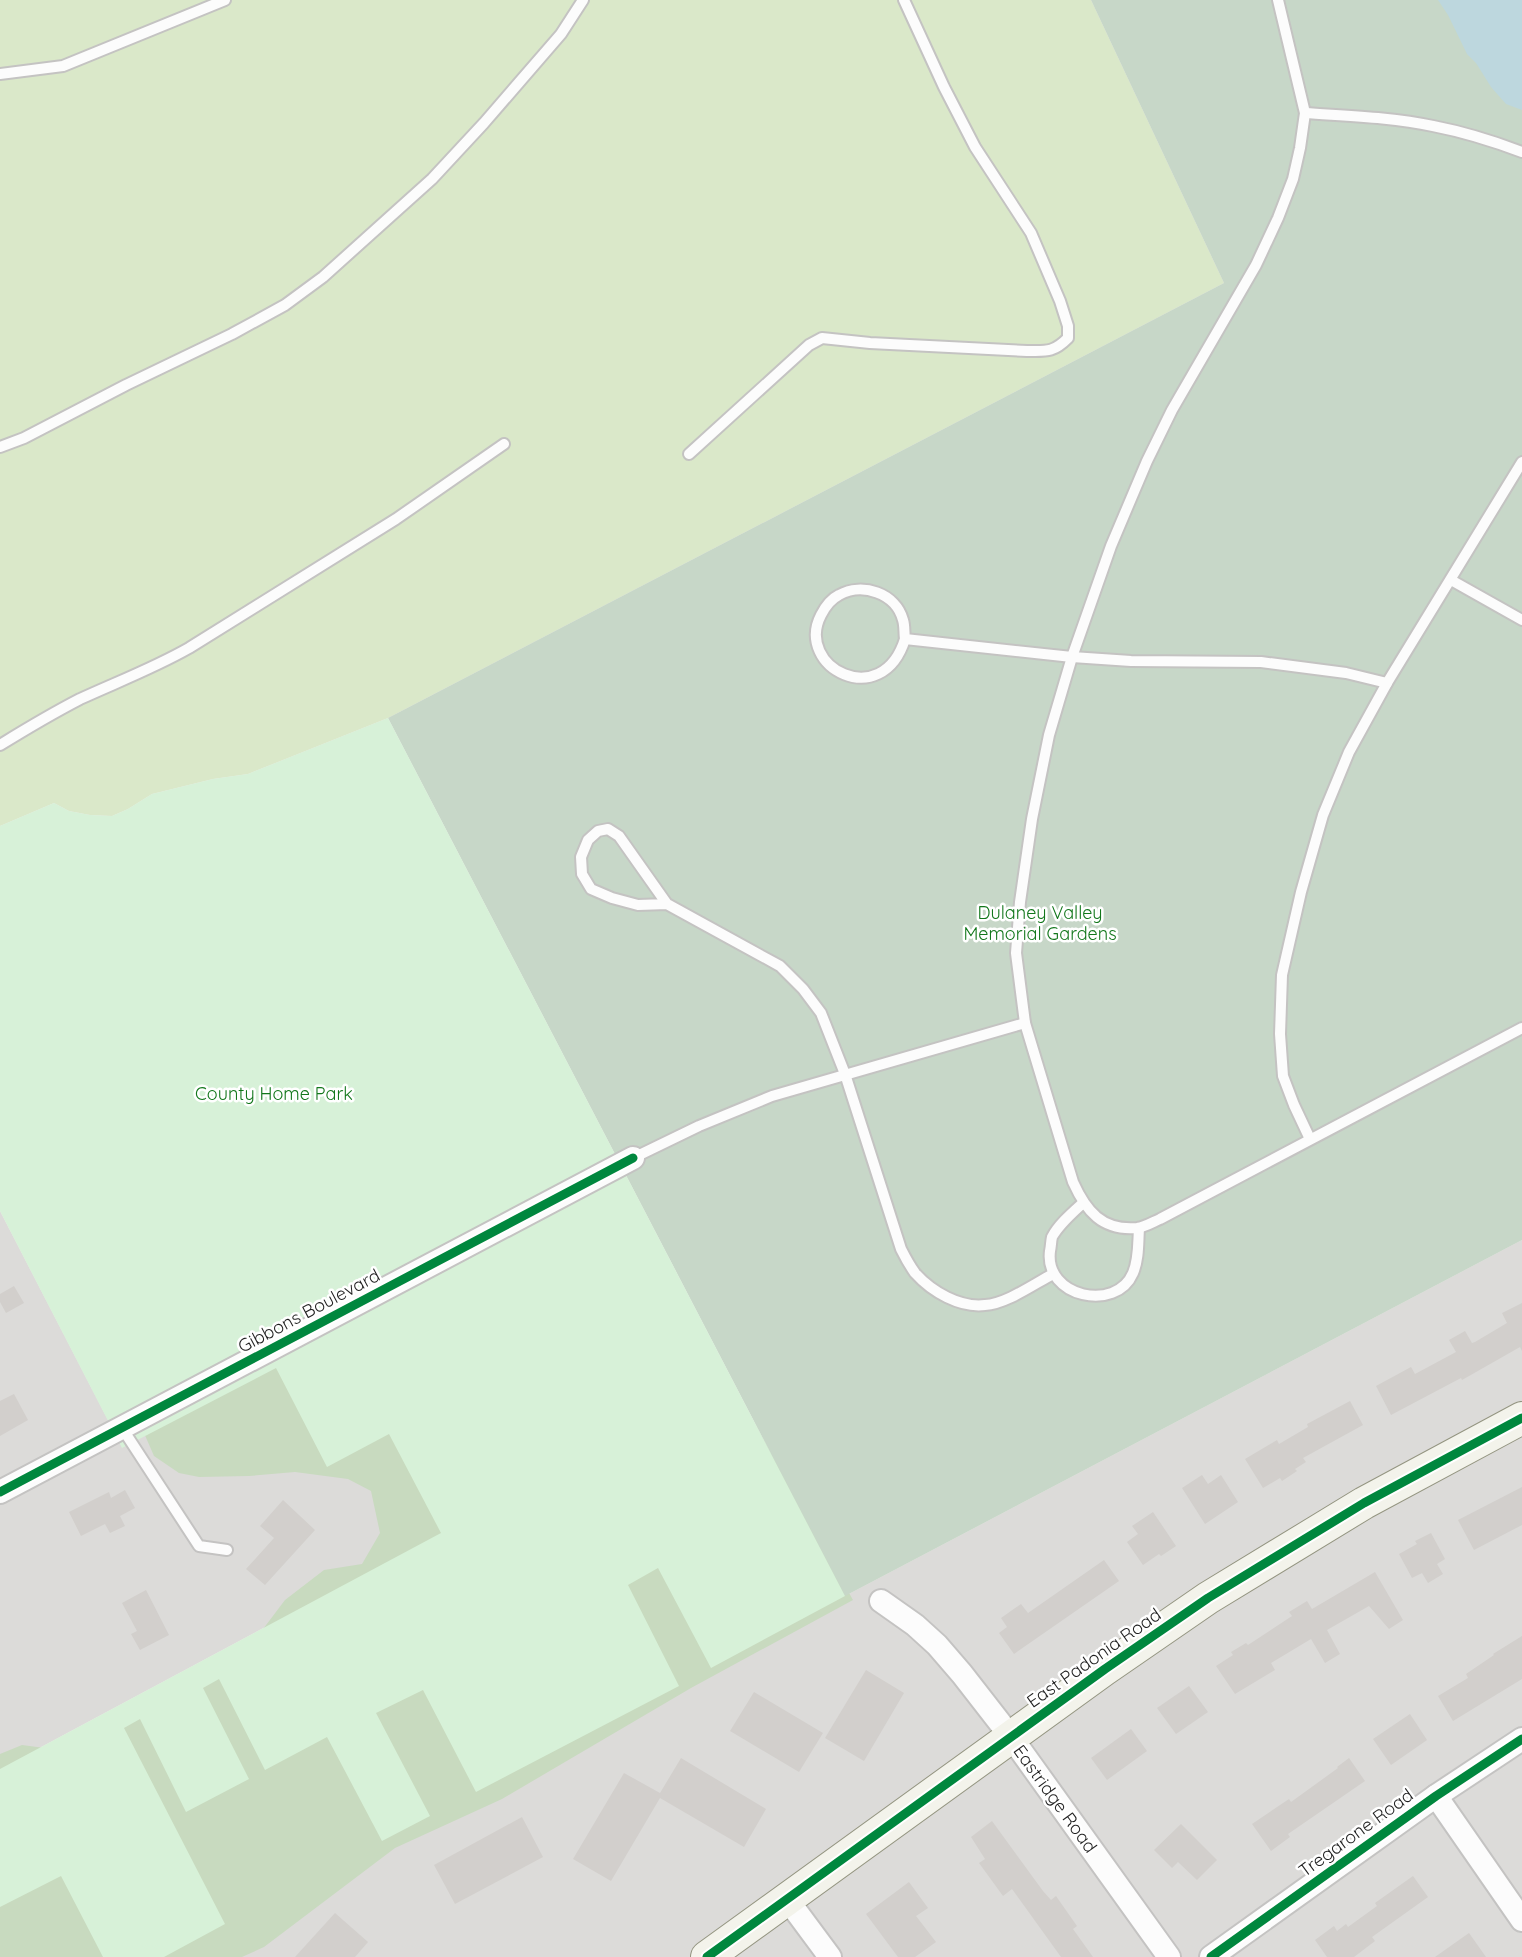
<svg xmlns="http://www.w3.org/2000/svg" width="1522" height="1957" font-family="Quicksand,sans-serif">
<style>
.residential{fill:#dcdbd9}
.grass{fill:#dae8c9}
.forest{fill:#c8dabf}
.cemetery{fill:#c7d7c8}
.park{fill:#d7f1d8}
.water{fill:#bdd7de}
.building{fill:#d2cfcc}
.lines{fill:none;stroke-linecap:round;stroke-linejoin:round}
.lane-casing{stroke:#c4c3c2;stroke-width:14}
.street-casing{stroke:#c4c3c2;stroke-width:26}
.secondary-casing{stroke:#949581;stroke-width:34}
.lane{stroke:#fcfcfc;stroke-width:10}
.street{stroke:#fcfcfc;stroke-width:22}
.secondary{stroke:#f3f3eb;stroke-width:32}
.cycleway-casing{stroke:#fff;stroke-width:13}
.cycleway{stroke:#00873e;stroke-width:9}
.labels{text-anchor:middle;stroke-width:5;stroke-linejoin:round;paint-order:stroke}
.park-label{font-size:18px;fill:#12771b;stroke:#fff}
.street-label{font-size:18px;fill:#1f1f1f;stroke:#fff}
</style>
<rect width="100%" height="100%" fill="#edebe8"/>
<!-- residential -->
<g class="residential">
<path d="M0 1211 122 1447 276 1368 389 1434 441 1533 0 1769Z"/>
<path d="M1522 1240V1957H164L845 1596Z"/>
</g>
<!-- grass -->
<path class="grass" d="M0 0H1091L1224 283 388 718 248 774 213 779 152 794 128 809 112 816 90 815 69 811 54 803 0 826Z"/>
<!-- forest -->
<path class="forest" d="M438 1279 679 1288 853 1600 691 1688 502 1799 395 1848 264 1947 242 1957H0V1754L22 1745 60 1750 251 1645 285 1600 324 1570 362 1564 380 1533 371 1491 348 1479 295 1472 249 1476 199 1477 179 1473 154 1456 144 1433Z"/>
<!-- cemetery -->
<path class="cemetery" d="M1091 0H1522V1240L845 1596 388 718 1224 283Z"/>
<!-- park -->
<path class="park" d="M388 718 845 1596 711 1668 658 1568 628 1585 679 1686 476 1792 423 1690 376 1713 430 1816 382 1841 327 1737 265 1770 219 1679 203 1688 249 1779 186 1812 140 1719 124 1728 225 1924 164 1957H103L61 1876 0 1907V1769L441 1533 389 1434 327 1467 276 1368 122 1448 0 1211V826L54 803 69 811 90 815 112 816 128 809 152 794 213 779 248 774Z"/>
<!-- water -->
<path class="water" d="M1438 0H1522V110L1506 104 1491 87 1476 63 1467 54 1448 15Z"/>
<!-- building -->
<g class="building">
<path d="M14 1286 24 1303 6 1313 0 1302V1294Z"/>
<path d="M1522 1303V1351L1520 1347 1462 1380 1461 1378 1391 1415 1376 1386 1411 1367 1415 1374 1456 1352 1449 1340 1465 1331 1472 1343 1475 1342 1507 1323 1502 1313Z"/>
<path d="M14 1394 28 1420 0 1436V1401Z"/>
<path d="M1350 1401 1363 1425 1303 1458 1306 1462 1295 1469 1297 1471 1282 1481 1280 1478 1263 1488 1245 1459 1277 1440 1279 1444 1308 1427 1307 1424Z"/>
<path d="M1202 1475 1208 1484 1221 1475 1238 1502 1205 1524 1182 1488Z"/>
<path d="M1522 1487V1525L1474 1550 1458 1520Z"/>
<path d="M125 1490 135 1508 120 1516 125 1526 110 1533 105 1524 81 1536 69 1512 109 1492 111 1498Z"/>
<path d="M283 1500 315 1530 265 1585 246 1569 274 1538 260 1526Z"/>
<path d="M1153 1512 1176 1546 1161 1556 1159 1554 1143 1565 1127 1542 1138 1534 1132 1526Z"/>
<path d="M1431 1533 1445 1559 1437 1564 1443 1574 1428 1583 1422 1573 1412 1578 1399 1554 1417 1544 1415 1541Z"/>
<path d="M1104 1560 1119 1581 1014 1654 999 1633 1007 1627 1001 1618 1021 1604 1028 1613Z"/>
<path d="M1375 1572 1403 1620 1389 1629 1369 1606 1327 1630 1340 1654 1325 1663 1311 1639 1271 1663 1275 1670 1235 1694 1216 1666 1233 1655 1231 1652 1246 1643 1248 1645 1292 1616 1289 1612 1307 1601 1312 1609Z"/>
<path d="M146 1590 169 1635 140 1650 131 1634 137 1631 122 1603Z"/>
<path d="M1522 1636V1679L1453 1721 1438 1696 1468 1678 1466 1674 1494 1655 1493 1654Z"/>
<path d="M866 1670 904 1693 864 1761 825 1738Z"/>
<path d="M1189 1686 1208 1712 1176 1734 1157 1708Z"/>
<path d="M754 1692 823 1733 799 1772 730 1731Z"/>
<path d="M1410 1714 1427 1740 1391 1765 1373 1739Z"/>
<path d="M1131 1729 1147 1751 1107 1780 1091 1758Z"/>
<path d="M681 1758 766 1809 744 1847 660 1798 611 1881 573 1859 624 1773 660 1793Z"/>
<path d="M1349 1758 1365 1781 1288 1834 1290 1837 1271 1851 1252 1824 1289 1799 1291 1802 1338 1768 1337 1767Z"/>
<path d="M522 1817 543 1857 455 1904 434 1865Z"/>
<path d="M992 1821 1043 1891 1051 1900 1056 1896 1077 1926 1073 1929 1093 1957H1061L1012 1889 1003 1896 979 1863 985 1859 971 1837Z"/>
<path d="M1181 1824 1217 1860 1197 1880 1178 1862 1172 1868 1154 1850Z"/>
<path d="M1413 1876 1428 1897 1372 1937 1375 1941 1354 1957H1327L1315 1940 1334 1926 1337 1931 1346 1924 1348 1927 1377 1906 1375 1903Z"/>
<path d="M909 1882 928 1908 916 1916 936 1942 915 1957H898L866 1914Z"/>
<path d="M335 1913 368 1942 355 1957H295Z"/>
<path d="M1469 1933 1486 1957H1435Z"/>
</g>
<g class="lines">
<!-- lane casing -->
<g class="lane-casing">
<g id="lane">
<path d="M1278 0 1305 113 1300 148 1293 179 1278 218 1256 265 1172 410 1147 461 1111 546 1072 657 1049 735 1032 819 1020 902 1016 953 1025 1023 1073 1182C1086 1211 1102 1231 1137 1228 1145 1227 1153 1222 1160 1219L1522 1028"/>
<path d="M0 74 63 66 225 0"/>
<path d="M1305 113C1347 116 1391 117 1433 126 1464 132 1493 141 1522 152"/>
<path d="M0 447 24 438 126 385 232 334 285 305 323 277 432 179 484 123 561 34 583 0"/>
<path d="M689 454 809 345 822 338 870 343 1027 351C1046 351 1053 353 1068 338V326L1060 301 1031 233 975 147 944 87 904 0"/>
<path d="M1451 580 1522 620"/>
<path d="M905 639C904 633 905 626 903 620 896 593 862 582 839 595 831 599 825 607 821 615 794 667 882 713 905 639L1072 657 1131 661 1261 662 1346 673 1387 683"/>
<path d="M0 745C26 729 53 713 80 699 117 682 154 668 189 648L396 519 504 444"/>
<path d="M667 904 619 836 608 829 598 831 588 840 581 857 582 874 591 889 612 898 638 905 667 904 780 966 803 989 821 1013 845 1074 901 1249C905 1257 910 1266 915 1273 932 1292 960 1308 985 1305 1006 1304 1034 1284 1053 1274"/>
<path d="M1310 1139 1294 1105 1283 1076 1280 1034 1282 975 1301 892 1323 815 1349 752 1387 683 1522 462"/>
<path d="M633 1158 699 1126 772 1096 1025 1023"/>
<path d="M1083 1203C1072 1213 1059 1224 1052 1237 1051 1241 1051 1247 1050 1251 1044 1297 1116 1313 1133 1273 1139 1259 1138 1243 1139 1228"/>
<path d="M122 1428 199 1546 227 1550"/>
</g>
</g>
<!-- street casing -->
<g class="street-casing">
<g id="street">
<path d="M0 1492 633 1158"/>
<path d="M881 1601 915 1625 937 1645 962 1674 1011 1737 1169 1957"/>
<path d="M1436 1796 1522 1920"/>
<path d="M787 1899 830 1957"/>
<path d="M1211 1957 1436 1796 1522 1739"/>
</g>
</g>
<!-- secondary casing -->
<g class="secondary-casing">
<path id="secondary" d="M707 1957 1105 1669 1208 1598 1364 1503 1522 1418"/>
</g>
<!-- lane -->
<use href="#lane" class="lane"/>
<!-- street -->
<use href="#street" class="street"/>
<!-- secondary -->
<use href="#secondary" class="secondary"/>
<!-- cycleway casing -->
<g class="cycleway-casing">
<g id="cycleway">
<path d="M0 1492 633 1158"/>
<path d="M707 1957 1105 1669 1208 1598 1364 1503 1522 1418"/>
<path d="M1211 1957 1436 1796 1522 1739"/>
</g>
</g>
<!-- cycleway -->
<use href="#cycleway" class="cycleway"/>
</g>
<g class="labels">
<!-- park labels -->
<g class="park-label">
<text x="1040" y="919">Dulaney Valley<tspan x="1040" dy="21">Memorial Gardens</tspan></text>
<text x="274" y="1100">County Home Park</text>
</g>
<!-- street labels -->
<g class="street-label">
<text transform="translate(309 1311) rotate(-28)" y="6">Gibbons Boulevard</text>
<text transform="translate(1094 1658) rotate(-35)" y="6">East Padonia Road</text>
<text transform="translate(1055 1799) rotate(54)" y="6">Eastridge Road</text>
<text transform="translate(1356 1833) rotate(-36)" y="6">Tregarone Road</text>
</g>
</g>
</svg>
